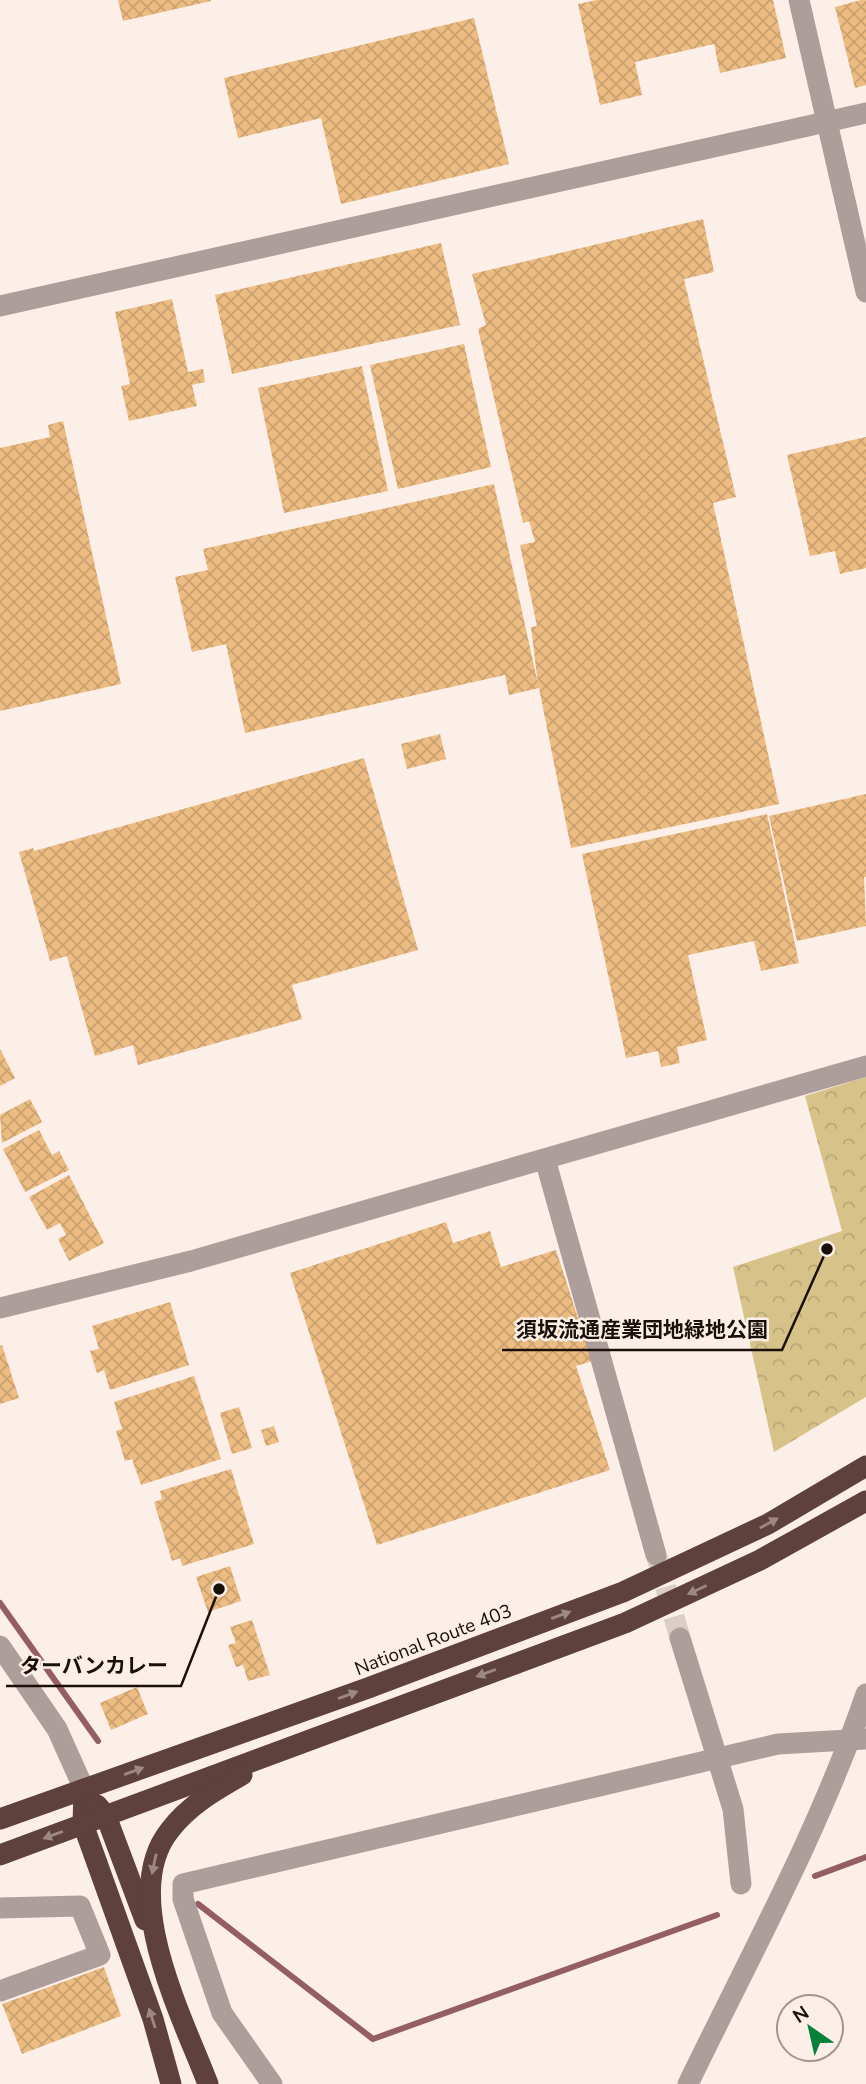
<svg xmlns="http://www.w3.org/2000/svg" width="866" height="2084" font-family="'Nunito Sans','Noto Sans JP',sans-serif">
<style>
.park{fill:url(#park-crowns)}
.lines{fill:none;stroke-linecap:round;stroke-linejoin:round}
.stream{stroke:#945e63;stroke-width:6}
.building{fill:url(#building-cross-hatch)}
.minor-tunnel{stroke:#dacec7;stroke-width:21;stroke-dasharray:21 10;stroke-linecap:butt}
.minor{stroke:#ad9e9b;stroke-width:21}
.highway{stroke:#5e413c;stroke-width:21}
.oneway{fill:#9d8781}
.labels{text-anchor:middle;stroke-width:5;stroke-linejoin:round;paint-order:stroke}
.street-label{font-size:19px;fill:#1a100a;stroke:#fcefe8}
.leader{fill:none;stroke:#1a100a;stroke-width:2.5}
.callout-dot{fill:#1a100a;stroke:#fcefe8;stroke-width:2.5}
.callout-label{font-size:21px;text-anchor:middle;font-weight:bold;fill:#1a100a;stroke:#fcefe8;stroke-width:5;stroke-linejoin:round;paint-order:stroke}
</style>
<defs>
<pattern id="park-crowns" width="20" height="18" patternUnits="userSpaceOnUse" patternTransform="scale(1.75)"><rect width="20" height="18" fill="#d7c38a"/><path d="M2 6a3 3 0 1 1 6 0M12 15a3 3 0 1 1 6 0" fill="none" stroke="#b8a676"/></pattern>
<pattern id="building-cross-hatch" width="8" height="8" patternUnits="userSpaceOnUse" patternTransform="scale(1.75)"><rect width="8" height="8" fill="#edbc82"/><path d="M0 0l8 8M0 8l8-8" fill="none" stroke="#cba16f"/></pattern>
</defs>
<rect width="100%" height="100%" fill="#fcefe8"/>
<!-- park -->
<path class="park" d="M866 1077V1397L774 1452 733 1267 842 1231 805 1096Z"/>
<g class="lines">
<!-- stream -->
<g class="stream">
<path d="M0 1603 98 1741"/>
<path d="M815 1876 866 1857"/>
<path d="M198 1904 373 2039 717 1915"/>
</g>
</g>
<!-- building -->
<g class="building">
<path d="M118 0H211V1L123 21Z"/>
<path d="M597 0H773L786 58 720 73 714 44 635 62 642 95 600 105 578 4Z"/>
<path d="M861 0H866V85L855 88 835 7Z"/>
<path d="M474 18 509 164 341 204 321 118 238 138 224 78Z"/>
<path d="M703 219 714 272 684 279 736 497 713 503 779 804 571 848 539 688 509 695 505 675 245 733 226 644 192 652 175 577 208 570 203 549 494 484 538 684 531 627 537 626 520 545 535 542 529 521 523 523 478 329 486 325 472 274Z"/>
<path d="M441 243 460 325 232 374 215 295Z"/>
<path d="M172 299 188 372 203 369 205 382 192 385 197 406 129 421 121 386 130 384 115 312Z"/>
<path d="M464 344 491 467 398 489 370 365Z"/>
<path d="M362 366 388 491 284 513 258 388Z"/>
<path d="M63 421 121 684 0 711V448L50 437 48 425Z"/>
<path d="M866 437V568L840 574 835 551 810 556 787 455Z"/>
<path d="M440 734 446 759 407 769 401 744Z"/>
<path d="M364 758 418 950 292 985 302 1019 138 1065 133 1045 95 1056 67 956 50 961 19 852 33 848 34 851Z"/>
<path d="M866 794V877H864L866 926 797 941 769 816Z"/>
<path d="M767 814 799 963 761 971 754 941 688 955 707 1040 677 1047 680 1063 661 1067 658 1051 626 1058 582 854Z"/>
<path d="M0 1049 15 1078 0 1086Z"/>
<path d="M30 1099 42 1122 2 1143 0 1115Z"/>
<path d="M39 1130 52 1155 59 1151 69 1170 25 1192 3 1149Z"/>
<path d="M69 1175 104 1243 69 1261 58 1239 66 1235 60 1223 47 1230 29 1197Z"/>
<path d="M446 1222 453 1243 490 1231 501 1267 556 1250 592 1361 576 1366 610 1470 377 1545 290 1273Z"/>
<path d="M170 1302 189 1365 110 1390 104 1370 97 1373 90 1351 99 1349 92 1326Z"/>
<path d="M2 1345 19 1398 0 1404V1346Z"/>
<path d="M194 1376 221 1459 141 1485 132 1459 125 1461 116 1431 122 1429 114 1402Z"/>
<path d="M239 1407 252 1448 232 1454 220 1413Z"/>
<path d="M274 1426 279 1442 266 1446 261 1430Z"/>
<path d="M231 1469 254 1544 182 1566 180 1558 172 1561 154 1502 162 1499 160 1491Z"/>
<path d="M230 1566 241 1601 208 1612 196 1577Z"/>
<path d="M252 1620 270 1675 248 1681 243 1665 236 1667 228 1645 236 1643 230 1627Z"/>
<path d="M137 1687 148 1714 111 1730 100 1703Z"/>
<path d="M104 1967 121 2016 22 2054 2 2004Z"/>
</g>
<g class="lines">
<!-- minor-tunnel -->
<path class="minor-tunnel" d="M657 1557 680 1638"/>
<!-- minor -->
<g class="minor">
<path d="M799 0 866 292"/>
<path d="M0 306 866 113"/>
<path d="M545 1159 656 1555"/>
<path d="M0 1308 191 1261 866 1066"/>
<path d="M680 1638 733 1809 741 1884"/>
<path d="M0 1646 57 1729 84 1789"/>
<path d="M0 1908 80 1906 100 1955 0 1991"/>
<path d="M272 2084 222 2013 183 1899V1884L778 1744 866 1739"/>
<path d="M688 2084C750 1956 820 1829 866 1694"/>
</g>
<!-- highway -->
<g class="highway">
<path d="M84 1789 83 1824 153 2019 171 2084"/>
<path d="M97 1805 106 1816 145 1920"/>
<path d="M0 1819 368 1688 623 1592 768 1524 866 1466"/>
<path d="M0 1855 625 1623 760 1560 866 1501"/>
<path d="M208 2084C183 2018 118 1894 170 1830 189 1805 216 1790 242 1775"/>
</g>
</g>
<!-- one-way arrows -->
<defs><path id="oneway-solid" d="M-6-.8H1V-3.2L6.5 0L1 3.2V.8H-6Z" transform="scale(1.75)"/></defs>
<g class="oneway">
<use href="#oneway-solid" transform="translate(769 1523) rotate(-29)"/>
<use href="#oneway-solid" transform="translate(697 1590) rotate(155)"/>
<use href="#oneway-solid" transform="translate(561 1615) rotate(-20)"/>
<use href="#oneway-solid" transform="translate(486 1673) rotate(160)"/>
<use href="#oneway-solid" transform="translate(348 1695) rotate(-20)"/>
<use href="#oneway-solid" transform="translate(134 1771) rotate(-20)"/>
<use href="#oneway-solid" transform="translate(53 1835) rotate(160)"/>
<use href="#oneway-solid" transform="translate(154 1864) rotate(102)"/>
<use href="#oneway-solid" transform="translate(152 2018) rotate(-108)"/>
</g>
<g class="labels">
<!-- street labels -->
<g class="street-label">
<text transform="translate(433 1639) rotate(-21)" y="7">National Route 403</text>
</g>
</g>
<!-- callouts -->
<path class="leader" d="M827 1249L782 1350H502M219 1589L181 1686H6"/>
<g class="callout-dot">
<circle cx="827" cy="1249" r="7"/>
<circle cx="219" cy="1589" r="7"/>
</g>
<g class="callout-label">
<text x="642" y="1337">須坂流通産業団地緑地公園</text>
<text x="94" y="1673">ターバンカレー</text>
</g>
<!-- north arrow -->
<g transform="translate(810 2028) rotate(326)"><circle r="33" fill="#fcefe8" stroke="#a2968f" stroke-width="2"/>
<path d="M0-5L12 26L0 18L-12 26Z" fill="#068139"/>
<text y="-10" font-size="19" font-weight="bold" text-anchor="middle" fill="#1a100a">N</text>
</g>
</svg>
